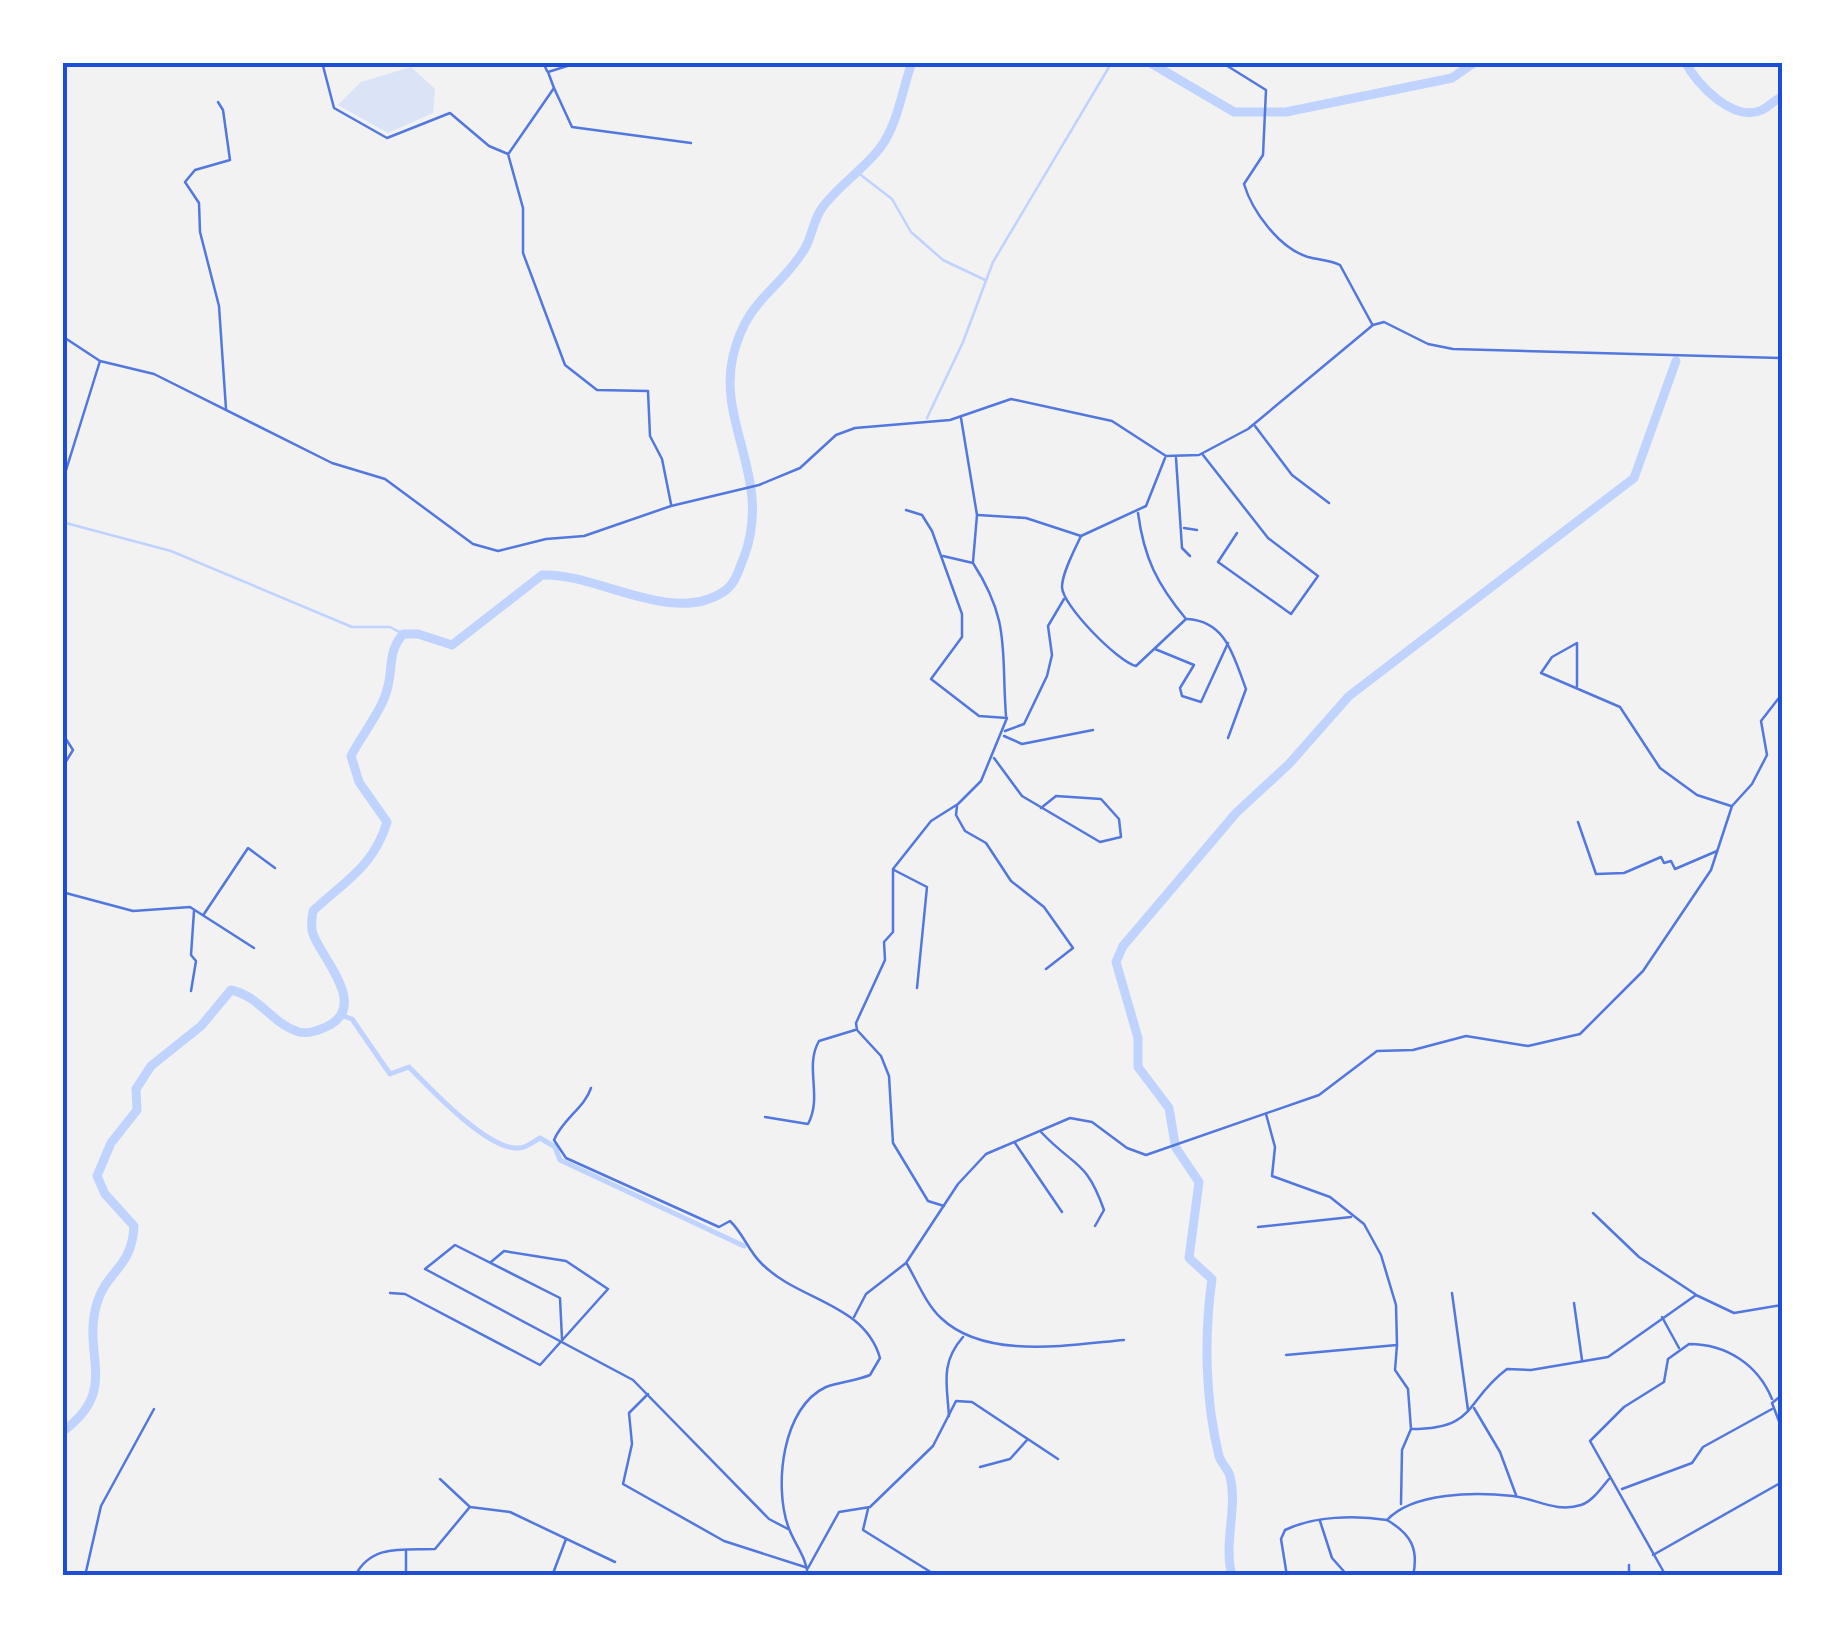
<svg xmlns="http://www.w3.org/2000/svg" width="1845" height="1638" font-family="Roboto,sans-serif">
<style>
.green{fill:#dbe4f7}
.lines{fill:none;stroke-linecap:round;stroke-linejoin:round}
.stream{stroke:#bfd3fe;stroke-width:2.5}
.canal{stroke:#bfd3fe;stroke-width:5}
.river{stroke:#bfd3fe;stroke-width:9}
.minor{stroke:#5277de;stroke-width:2.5}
.tertiary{stroke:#5277de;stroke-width:2.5}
.neatline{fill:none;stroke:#1d4ed8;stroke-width:4}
</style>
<rect width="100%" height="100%" fill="#f2f2f2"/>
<!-- green -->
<path class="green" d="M411 67 435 89 433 113 388 133 338 105 361 82Z"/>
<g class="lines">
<!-- stream -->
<g class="stream">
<path d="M857 172 892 199 911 232 943 260 985 280"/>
<path d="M927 418 963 342 993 262 1112 62"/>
<path d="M62 522 171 551 352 627H390L403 634"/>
</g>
<!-- canal -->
<path class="canal" d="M340 1015 352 1019 390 1074 409 1067C430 1088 488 1151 519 1148 526 1148 533 1142 540 1138L555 1147 560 1160 744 1246"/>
<!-- river -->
<g class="river">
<path d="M1149 62 1234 112H1286L1452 78 1475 62"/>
<path d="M1685 62C1698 85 1733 123 1762 110 1770 106 1774 100 1782 97"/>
<path d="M1175 1144 1169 1108 1138 1067V1038L1116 962 1123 946 1236 813 1289 764 1349 696 1634 478 1676 361"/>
<path d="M1176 1148 1199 1182 1189 1258 1212 1279C1204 1335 1205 1400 1219 1456 1221 1463 1228 1469 1230 1476 1238 1509 1223 1543 1232 1576"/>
<path d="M62 1432C121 1389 81 1357 97 1303 107 1270 132 1268 134 1226L105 1194 97 1176 111 1143 137 1110 136 1089 151 1066 201 1026 231 990C259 996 271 1022 296 1031 305 1035 317 1031 326 1027 370 1007 322 959 313 934 310 926 312 919 313 911 345 881 374 866 387 822L359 782 351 756C362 734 383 710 388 686 393 665 388 652 403 634H418L452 645 542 575C597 572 674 628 726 590 736 582 739 569 744 557 773 479 717 424 733 356 747 298 777 293 804 250 812 238 813 220 822 208 838 186 863 170 880 148 898 124 902 90 912 62"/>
</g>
<!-- minor -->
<g class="minor">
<path d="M322 62 334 108 387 138 450 113 489 146 508 154 523 208V253L565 365 597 390 648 391 650 436 662 459 671 504"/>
<path d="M543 62 547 71"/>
<path d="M1221 62 1266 90 1263 155 1244 184C1252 211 1279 248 1308 257 1319 260 1330 260 1340 265L1372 324"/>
<path d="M554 88 572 127 691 143"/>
<path d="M218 102 223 110 230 160 195 170 185 182 199 203 200 232 219 306 226 409"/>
<path d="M509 153 554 88 548 72 580 62"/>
<path d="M961 418 977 515 973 562"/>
<path d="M1255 426 1292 475 1329 503"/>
<path d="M1203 455 1268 538 1318 576 1291 614 1218 562 1237 533"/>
<path d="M1176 458 1182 548 1190 556"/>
<path d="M62 483 100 361"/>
<path d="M906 510 922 515 932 531 962 614V637L931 679 979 716 1007 718 981 781 958 804 931 821 893 869V932L884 942 885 960 856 1023 857 1030 881 1056 889 1076 893 1143 928 1201 944 1206"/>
<path d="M1138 513C1144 558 1157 584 1186 619L1136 666C1118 662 1062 605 1062 587 1062 573 1075 549 1081 536L1146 506 1165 458"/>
<path d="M978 515 1026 518 1081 536"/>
<path d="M1184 528 1197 530"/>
<path d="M943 556 973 563C1011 622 1001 650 1006 716"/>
<path d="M1187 619C1227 621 1234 658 1246 689L1228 738"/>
<path d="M1155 649 1194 665 1180 688 1182 696 1201 702 1228 643"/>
<path d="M1577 686V643L1552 657 1541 673 1620 707 1660 768 1697 795 1731 806"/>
<path d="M1005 731 1024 724 1047 676 1052 655 1048 626 1064 599"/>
<path d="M62 733 73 750 62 768"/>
<path d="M1004 736 1022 744 1093 730"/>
<path d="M994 758 1022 796 1100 842 1121 837 1119 819 1101 799 1056 796 1041 808"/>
<path d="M957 806 956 815 965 831 986 843 1011 881 1044 907 1073 948 1046 969"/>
<path d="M1578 822 1596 874 1624 873 1661 857 1664 863 1671 861 1675 869 1717 851"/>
<path d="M894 870 927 887 917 988"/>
<path d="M62 892 133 911 190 907 254 948"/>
<path d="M204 914 248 848 275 868"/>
<path d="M191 991 196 961 191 955 194 911"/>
<path d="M591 1088C585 1107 562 1120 554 1140L566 1158 719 1227 730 1221C743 1233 749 1252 762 1264 799 1301 864 1303 880 1358L870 1375C856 1381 839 1382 826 1387 782 1407 774 1486 788 1526 794 1544 806 1555 808 1576"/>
<path d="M1266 1114 1275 1147 1272 1176 1330 1197 1364 1224 1381 1255 1396 1305 1397 1345"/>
<path d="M765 1117 808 1124C823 1096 804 1067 819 1041L855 1030"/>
<path d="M1041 1132C1075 1168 1086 1159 1104 1210L1095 1226"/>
<path d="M1015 1143 1062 1212"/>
<path d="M1593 1213 1639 1257 1695 1294"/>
<path d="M1258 1227 1351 1217"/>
<path d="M907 1264C917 1281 926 1304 941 1318 985 1360 1068 1345 1124 1340"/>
<path d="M390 1293 405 1294 540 1365 608 1289 566 1261 504 1251 491 1262"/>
<path d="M1452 1293 1468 1410"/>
<path d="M1574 1303 1582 1360"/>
<path d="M854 1317 866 1294 906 1263 958 1184 986 1154 1070 1118 1092 1122 1127 1148 1146 1155 1319 1095 1377 1051 1413 1050 1466 1036 1528 1046 1580 1034 1643 971 1711 870 1732 806 1752 784 1767 755 1761 721 1782 694"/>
<path d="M1662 1317 1679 1348"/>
<path d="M562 1339 560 1298 455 1245 425 1269 633 1380 769 1519 788 1529"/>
<path d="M1286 1355 1397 1345 1395 1370 1408 1389 1411 1429 1402 1450 1401 1504"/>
<path d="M648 1394 629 1413 632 1444 623 1484 724 1541 808 1568 839 1512 870 1507 933 1446 956 1401 972 1402 1058 1459"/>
<path d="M1782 1395 1772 1403 1782 1429"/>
<path d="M1474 1408 1500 1452 1516 1495"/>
<path d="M949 1416C947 1385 940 1363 963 1337"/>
<path d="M1411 1429C1478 1429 1464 1401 1507 1369L1531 1370 1608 1357 1696 1295 1734 1313 1782 1305"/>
<path d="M980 1467 1010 1459 1027 1440"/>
<path d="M440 1479 470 1507 510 1512 615 1562"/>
<path d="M1622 1489 1692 1463 1703 1447 1772 1409"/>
<path d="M868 1509 863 1530 937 1576"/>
<path d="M1387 1520C1411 1534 1419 1549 1413 1576"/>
<path d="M1320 1521 1332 1558 1348 1576"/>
<path d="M1653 1555 1782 1482"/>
<path d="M1629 1565V1576"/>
<path d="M85 1576 101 1506 154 1409"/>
<path d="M355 1576C371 1544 403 1550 435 1549L469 1508"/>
<path d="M406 1576V1551"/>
<path d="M552 1576 566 1539"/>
<path d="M1287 1576 1281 1539 1285 1530C1314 1516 1355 1515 1387 1520 1413 1492 1475 1492 1513 1496 1537 1499 1556 1513 1581 1505 1593 1501 1601 1488 1609 1479"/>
<path d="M1666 1576 1590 1441 1624 1407 1664 1382 1668 1359 1689 1344C1727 1344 1758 1365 1772 1399"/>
</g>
<!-- tertiary -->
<path class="tertiary" d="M62 336 100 361 154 374 332 463 385 479 473 544 498 551 546 539 584 536 671 506 759 485 800 468 836 435 855 428 950 420 1011 399 1112 421 1166 456 1199 455 1248 429 1373 325 1384 322 1428 344 1453 349 1782 358"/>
</g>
<!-- border -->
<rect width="1845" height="1638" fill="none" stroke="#ffffff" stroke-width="130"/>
<rect x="65" y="65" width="1715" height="1508" class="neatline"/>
</svg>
